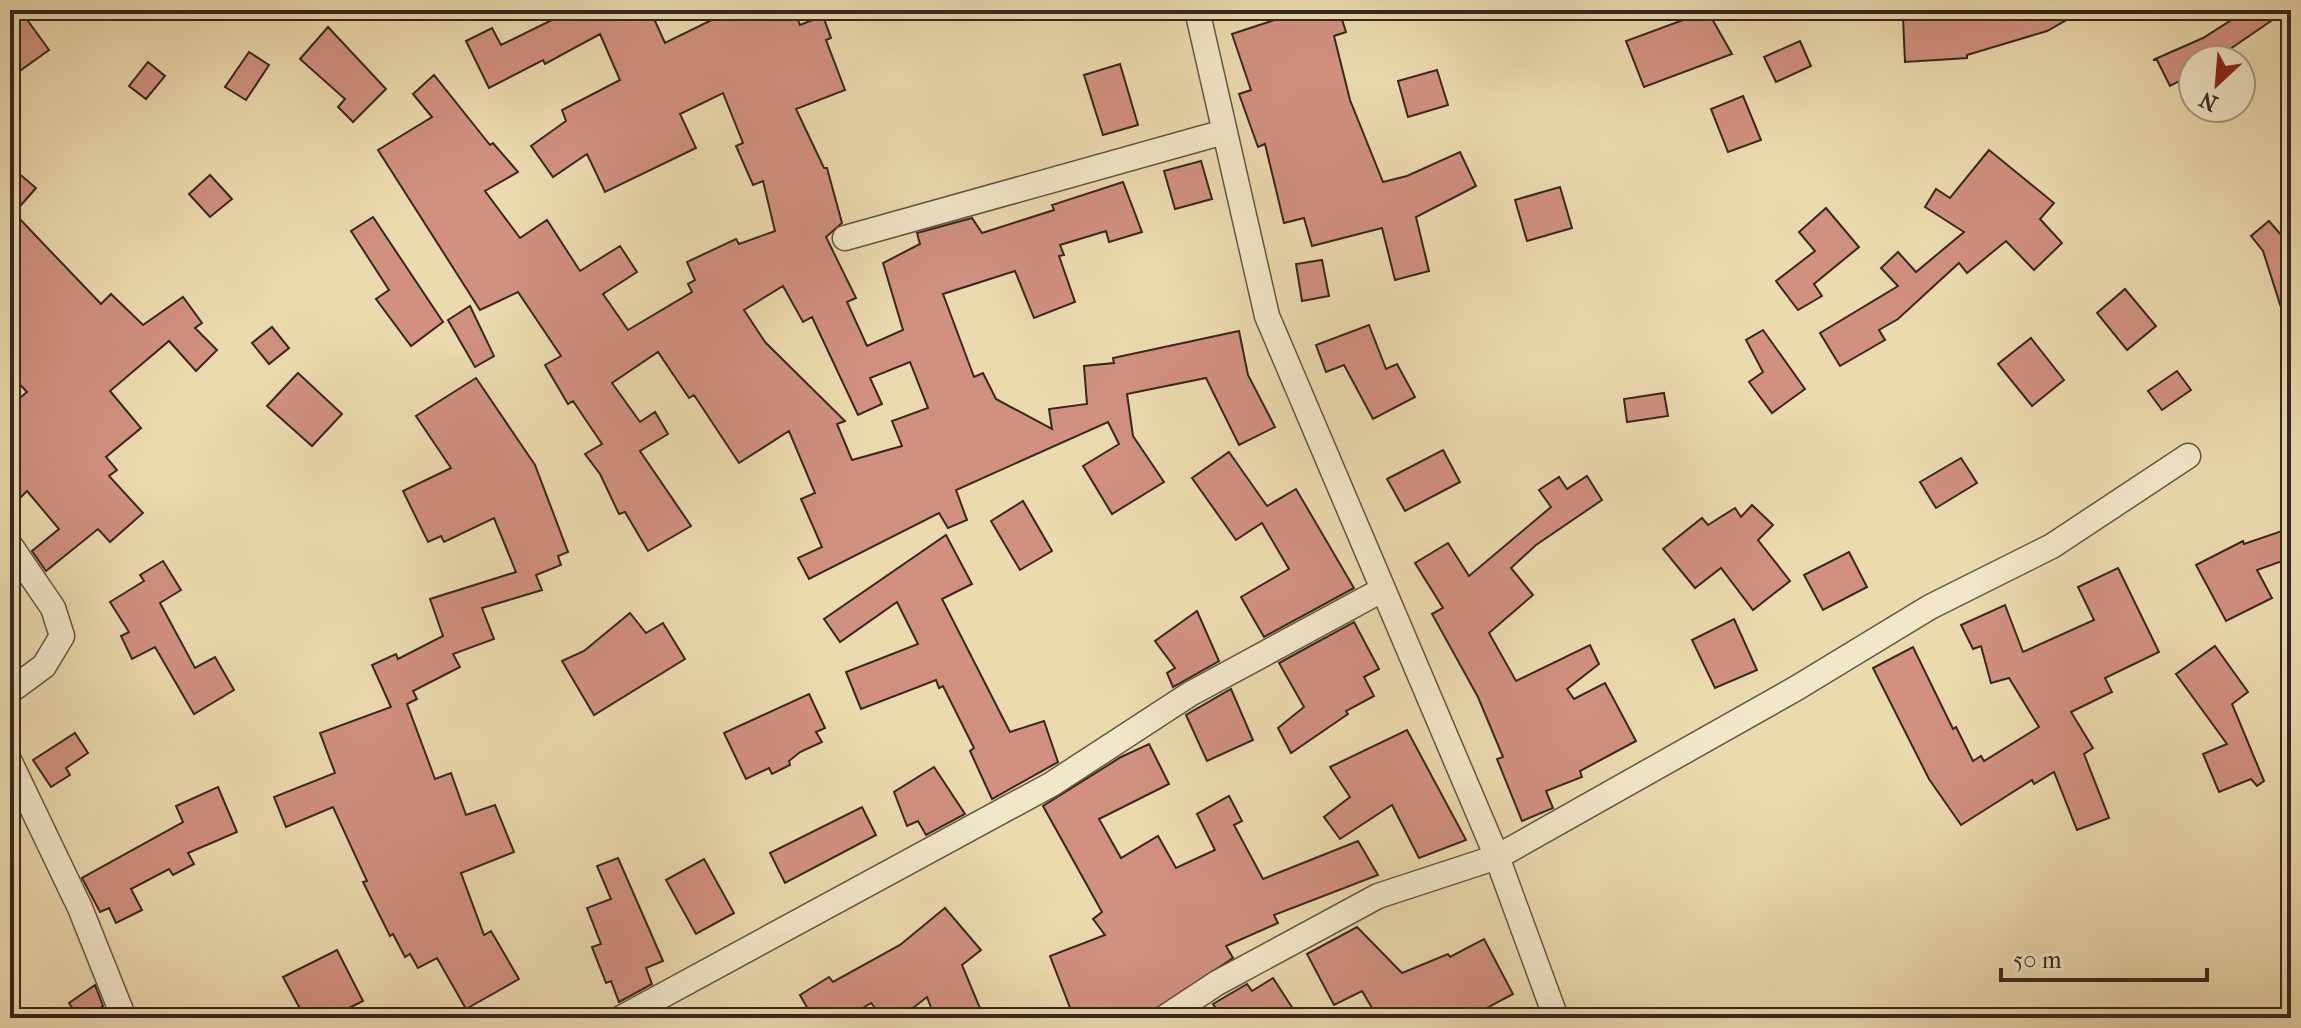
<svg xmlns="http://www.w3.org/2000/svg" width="2301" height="1028" font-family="'IM FELL French Canon',serif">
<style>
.building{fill:#d29080;stroke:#362721;stroke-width:2;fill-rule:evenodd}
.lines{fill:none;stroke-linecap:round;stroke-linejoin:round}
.street-casing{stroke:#635444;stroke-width:27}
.street{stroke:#f2e7ca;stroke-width:24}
</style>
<rect width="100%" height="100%" fill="#ebdaae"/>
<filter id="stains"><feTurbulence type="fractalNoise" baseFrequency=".0025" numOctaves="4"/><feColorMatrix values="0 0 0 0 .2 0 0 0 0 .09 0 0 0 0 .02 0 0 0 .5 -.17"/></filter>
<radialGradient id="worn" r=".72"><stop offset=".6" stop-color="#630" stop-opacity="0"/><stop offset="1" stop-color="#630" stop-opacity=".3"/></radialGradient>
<!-- building -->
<g class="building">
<path d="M10 10H20L49 50 21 70 10 54Z"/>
<path d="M550 10H650L665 43 732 10H794L800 25 823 16 831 38 826 40 845 90 796 109 824 168H827L842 223 826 237 856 298 847 302 867 346 903 330 883 263 920 244 917 233 972 218 982 233 1054 210 1052 205 1123 182 1142 232 1109 242 1106 231 1060 245 1064 255 1059 256 1075 302 1034 318 1015 271 943 294 974 377 983 373 996 399 1052 429 1049 409 1087 404 1084 366 1114 363 1113 358 1239 331 1248 375 1275 427 1239 445 1206 378 1127 394 1133 436 1164 482 1112 514 1083 466 1119 444 1108 422 956 490 967 520 948 528 939 513 809 579 798 558 822 547 801 499 815 493 789 431 739 463 694 395 689 398 658 352 612 383 640 422 655 412 668 434 640 451 691 526 648 551 625 512 619 514 600 474 585 454 602 444 573 401 568 404 545 365 561 356 518 292 480 310 378 150 432 117 413 94 434 75 490 145 493 143 518 172 485 191 520 238 547 220 580 271 620 246 637 272 603 294 628 330 692 292 688 284 695 280 687 262 736 239 739 244 775 231 763 181 753 185 736 146 743 143 723 93 680 114 696 148 605 192 587 154 553 177 531 146 566 121 562 110 620 80 600 34 545 64 543 60 489 88 466 41 492 28 501 45 554 19ZM783 286 803 322 812 317 858 415 882 404 870 378 910 362 928 408 892 421 902 446 852 460 837 424 845 421 765 342 744 310Z"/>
<path d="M1305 10H1339L1346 32 1334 36 1350 100 1383 182 1407 176 1460 152 1476 186 1416 217 1429 271 1395 280 1382 228 1312 246 1304 218 1284 223 1265 144 1258 147 1239 94 1251 90 1232 34Z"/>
<path d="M1680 10H1707L1732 54 1644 87 1626 41 1686 19Z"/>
<path d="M1978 10H2084L2047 31 1967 55V58L1905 62 1903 18Z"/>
<path d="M2247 10H2287L2214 60H2193V74L2170 86 2157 60H2153L2203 38Z"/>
<path d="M328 27 386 89 353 122 338 107 345 99 300 59Z"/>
<path d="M1800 41 1811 66 1776 82 1764 57Z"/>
<path d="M249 52 269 65 246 100 225 87Z"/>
<path d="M148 62 165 76 146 99 129 86Z"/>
<path d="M1120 64 1138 125 1103 135 1084 75Z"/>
<path d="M1437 70 1448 105 1408 117 1398 81Z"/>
<path d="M1743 96 1761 140 1728 152 1711 109Z"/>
<path d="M1989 150 2054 203 2040 219 2062 243 2034 270 2006 241 1967 273 1959 263 1898 319 1879 330 1885 340 1840 366 1820 333 1898 286 1881 268 1898 252 1916 272 1964 232 1925 207 1936 189 1950 198Z"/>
<path d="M1201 161 1212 199 1175 209 1164 171Z"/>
<path d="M10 166 36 188 14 213 101 304 111 294 143 325 183 297 202 323 195 328 217 350 196 371 169 341 110 391 141 428 106 457 117 470 109 476 143 513 110 542 98 529 46 571 32 551 59 529 27 491 10 508V406L27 392 10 374Z"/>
<path d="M210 175 232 199 210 217 189 194Z"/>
<path d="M1560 187 1572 228 1527 241 1515 200Z"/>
<path d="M1826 208 1859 247 1814 284 1822 296 1798 310 1776 281 1815 251 1799 232Z"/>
<path d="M373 217 443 322 411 346 376 299 389 290 351 231Z"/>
<path d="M2269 221 2290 245 2286 248 2291 263V323H2286L2263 251 2251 236Z"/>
<path d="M1322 260 1329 296 1302 301 1296 264Z"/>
<path d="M2125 289 2156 326 2127 350 2097 313Z"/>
<path d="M470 306 494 356 475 367 448 320Z"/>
<path d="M1369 325 1386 369 1397 364 1415 397 1373 419 1344 365 1326 372 1316 345Z"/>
<path d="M272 327 289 348 269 364 252 343Z"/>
<path d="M1763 330 1805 389 1772 413 1749 382 1763 372 1746 340Z"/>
<path d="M2031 338 2064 380 2032 406 1998 364Z"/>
<path d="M2177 371 2191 390 2162 410 2148 391Z"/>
<path d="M298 373 342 414 312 446 267 406Z"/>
<path d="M476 378 535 465 568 552 558 556 561 565 536 575 542 590 482 608 494 639 453 654 460 667 413 691 417 699 407 704 435 779 451 773 466 815 495 805 514 852 461 873 484 935 491 931 519 979 466 1009 437 958 418 968 410 954 405 957 393 934 390 936 363 882 367 881 333 807 286 827 274 797 335 773 320 733 391 707 372 665 396 654 398 659 443 636 430 599 516 572 494 518 444 542 441 536 428 542 403 491 451 468 416 416Z"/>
<path d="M1664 393 1668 416 1627 422 1624 399Z"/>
<path d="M1443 450 1460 482 1405 511 1387 479Z"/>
<path d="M1229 452 1267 506 1296 489 1354 588 1264 637 1241 597 1289 569 1262 523 1236 540 1192 478Z"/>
<path d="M1961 458 1977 483 1936 508 1920 482Z"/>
<path d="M1587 476 1602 500 1536 545 1511 568 1533 595 1489 633 1516 681 1590 645 1599 664 1567 689 1574 699 1605 683 1636 741 1580 771 1582 777 1546 791 1553 808 1522 821 1497 759 1503 757 1478 697 1432 614 1443 608 1415 563 1448 543 1469 576 1551 507 1539 490 1559 477 1567 489Z"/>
<path d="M1023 501 1052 551 1020 570 991 521Z"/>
<path d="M1752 505 1773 525 1758 540 1790 581 1753 610 1721 568 1695 588 1663 549 1702 518 1708 525 1735 508 1741 517Z"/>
<path d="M2291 528V558L2257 570 2272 598 2226 621 2196 565 2243 541 2244 544Z"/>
<path d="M946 535 972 584 942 599 1010 732 1044 721 1058 762 992 799 970 751 974 748 943 686 939 688 936 680 861 709 846 672 918 644 897 602 840 642 824 619Z"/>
<path d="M1849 552 1867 587 1823 610 1804 575Z"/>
<path d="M163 561 181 590 160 603 195 668 215 657 234 690 194 714 155 647 132 659 121 636 129 632 110 602 144 581 140 575Z"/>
<path d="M2118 568 2159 652 2105 678 2112 692 2071 712 2093 748 2084 754 2109 818 2077 830 2054 772 2034 784 2032 780 1961 825 1929 779 1873 668 1913 647 1953 729 1956 727 1973 761 1981 756 1984 761 2039 727 2009 678 1991 683 1981 646 1973 649 1961 625 2005 605 2023 652 2094 620 2078 587Z"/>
<path d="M1197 611 1219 661 1173 687 1167 673 1175 668 1155 641Z"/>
<path d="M630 613 646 633 663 623 685 659 594 715 562 661 584 651Z"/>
<path d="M1734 619 1757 670 1715 688 1692 640Z"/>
<path d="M1354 622 1379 669 1364 677 1374 696 1346 711 1348 714 1291 753 1278 728 1304 707 1279 663Z"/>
<path d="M2215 646 2248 692 2232 704 2264 781 2257 786 2251 779 2219 792 2203 754 2227 744 2176 674Z"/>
<path d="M1231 689 1253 740 1207 761 1186 715Z"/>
<path d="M809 694 825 728 816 732 822 742 800 752 789 761 790 765 772 774 769 768 746 779 724 733Z"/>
<path d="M1407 730 1466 840 1419 858 1392 805 1340 839 1324 817 1350 797 1330 767Z"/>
<path d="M75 733 88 753 66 768 70 775 51 787 33 760Z"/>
<path d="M1149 744 1169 784 1099 819 1121 858 1158 836 1176 868 1215 850 1197 814 1229 796 1242 821 1234 825 1263 879 1358 841 1378 875 1274 915 1278 923 1226 946 1233 958 1142 1018H1074L1050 956 1105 935 1093 919 1102 912 1043 806 1121 757Z"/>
<path d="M934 767 965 814 926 835 918 821 907 826 894 792Z"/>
<path d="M218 787 237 832 188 853 194 864 173 875 169 869 131 889 142 910 116 923 109 908 100 912 82 878 183 822 176 806Z"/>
<path d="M862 807 876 835 785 883 770 853Z"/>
<path d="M618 858 663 961 646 968 652 984 619 1002 611 981 606 983 592 947 601 944 587 908 611 899 597 866Z"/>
<path d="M704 859 734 913 696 934 666 880Z"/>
<path d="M945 908 981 950 962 965 984 1018H935L927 997 900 1018H883L871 1003 846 1018H813L800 995 829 977 833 982 900 945Z"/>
<path d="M1357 927 1402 973 1448 954 1450 957 1484 939 1513 994 1481 1011 1486 1018H1378L1362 991 1334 1005 1307 954Z"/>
<path d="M337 950 363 1001 329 1018H305L283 977Z"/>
<path d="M1273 978 1299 1018H1222L1213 1004 1247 984 1252 991Z"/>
<path d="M95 985 103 1006 87 1018H79L69 1003Z"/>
</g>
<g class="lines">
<!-- street casing -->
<g class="street-casing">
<g id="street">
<path d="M1197 10 1267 316 1497 857 1556 1018"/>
<path d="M845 238 1224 132"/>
<path d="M10 545 53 608 62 636 44 666 10 691"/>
<path d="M10 762 80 908 124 1018"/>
<path d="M621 1018 1052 784 1190 694 1382 590"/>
<path d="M1164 1018 1217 983 1378 896 1497 857 1795 689 1930 607 2052 546 2188 456"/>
</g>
</g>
<!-- street -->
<use href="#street" class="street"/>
</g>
<!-- margin -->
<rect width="2301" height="1028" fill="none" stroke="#ebdaae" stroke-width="40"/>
<rect x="12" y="12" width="2277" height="1004" fill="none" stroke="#362721" stroke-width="4"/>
<rect x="20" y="20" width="2261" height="988" fill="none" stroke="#362721" stroke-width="2"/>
<!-- north arrow -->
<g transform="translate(2217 84) rotate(206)"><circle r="38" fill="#f2e7ca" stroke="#a79a86" stroke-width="2"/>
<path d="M0-6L14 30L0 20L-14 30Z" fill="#8f2418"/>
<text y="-12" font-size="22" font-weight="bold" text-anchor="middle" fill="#362721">N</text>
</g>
<!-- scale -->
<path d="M2001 968v12h206v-12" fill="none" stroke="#362721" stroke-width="4"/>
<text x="2013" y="968" font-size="24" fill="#362721" stroke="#f2e7ca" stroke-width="6" paint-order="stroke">50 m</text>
<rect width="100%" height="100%" filter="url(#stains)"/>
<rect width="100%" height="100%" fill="url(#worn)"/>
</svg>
